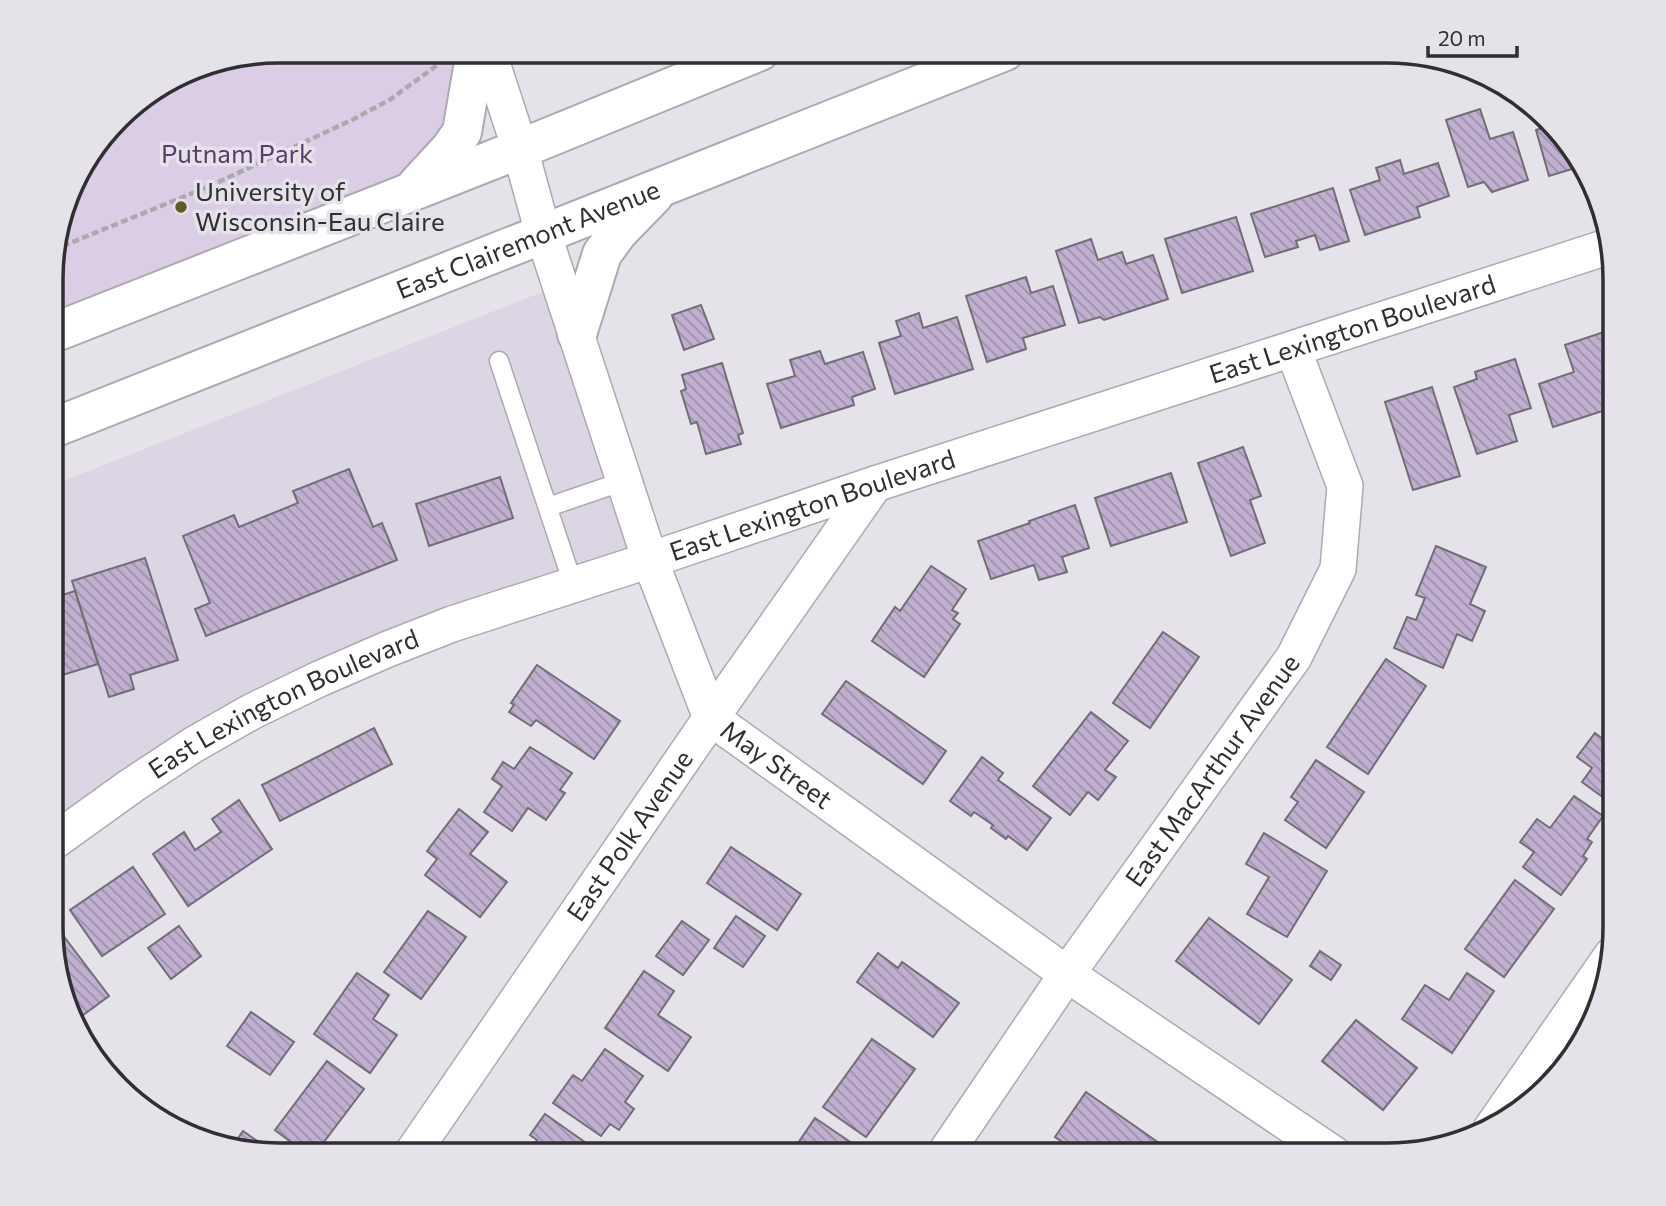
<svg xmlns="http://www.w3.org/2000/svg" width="1666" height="1206" font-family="Commissioner,sans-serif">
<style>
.built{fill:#dcd6e4}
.green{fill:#dacde5}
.building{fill:url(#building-back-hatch);stroke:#726e75;stroke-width:2}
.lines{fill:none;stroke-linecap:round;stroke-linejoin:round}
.lane-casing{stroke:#ada9b0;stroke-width:21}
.street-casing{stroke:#ada9b0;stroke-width:38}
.primary-casing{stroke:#ada9b0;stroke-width:42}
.path{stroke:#aba8ae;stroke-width:4.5;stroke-dasharray:7 3.5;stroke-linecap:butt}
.lane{stroke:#fff;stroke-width:18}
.street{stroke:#fff;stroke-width:35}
.primary{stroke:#fff;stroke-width:38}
.poi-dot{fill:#635926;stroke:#e6e2ea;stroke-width:2.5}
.labels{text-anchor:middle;stroke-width:7;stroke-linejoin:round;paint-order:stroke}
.park-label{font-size:26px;fill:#573d6b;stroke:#e6e2ea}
.poi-label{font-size:26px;fill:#312f32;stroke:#e6e2ea;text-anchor:start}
.street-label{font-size:26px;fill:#312f32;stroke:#e6e2ea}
.rim{fill:none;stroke:#312f32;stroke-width:3.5}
</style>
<defs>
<pattern id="building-back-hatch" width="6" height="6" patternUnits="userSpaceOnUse" patternTransform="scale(1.75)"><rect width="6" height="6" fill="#c1afd1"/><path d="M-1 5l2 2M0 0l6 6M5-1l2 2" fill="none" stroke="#9d8faa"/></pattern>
</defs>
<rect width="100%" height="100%" fill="#e6e2ea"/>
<!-- built -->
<path class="built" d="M560 285 650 560 388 649 53 842V485Z"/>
<!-- green -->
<path class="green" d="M279 51H487L411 192 53 320V249L81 165 129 107 205 63Z"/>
<!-- building -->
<g class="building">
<path d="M1480 109 1490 139 1513 132 1528 180 1492 192 1484 182 1468 187 1446 120Z"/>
<path d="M1549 126 1582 166 1549 176 1536 130Z"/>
<path d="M1400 160 1404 174 1438 163 1449 196 1417 207 1420 217 1365 235 1350 190 1380 180 1376 168Z"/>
<path d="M1333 188 1349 241 1320 250 1315 235 1296 241 1298 247 1265 257 1251 214Z"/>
<path d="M1236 217 1253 271 1182 293 1165 239Z"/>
<path d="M1091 239 1098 260 1122 252 1126 264 1153 255 1168 299 1104 320 1100 317 1079 323 1056 251Z"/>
<path d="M1026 277 1031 293 1053 286 1065 325 1023 338 1026 349 987 362 966 296Z"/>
<path d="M701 305 714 339 684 350 672 315Z"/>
<path d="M919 313 923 328 957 317 973 369 895 394 879 343 901 336 896 321Z"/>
<path d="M1604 332 1615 365V407L1553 427 1539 384 1574 372 1565 345Z"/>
<path d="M820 351 825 364 863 352 875 389 852 397 854 405 781 428 767 384 795 376 790 360Z"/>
<path d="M1515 359 1531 408 1509 415 1517 441 1477 454 1454 387 1477 379 1475 372Z"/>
<path d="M722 363 743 433 738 435 741 444 706 454 697 422 691 424 681 391 686 389 682 375Z"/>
<path d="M1432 387 1460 476 1413 490 1385 402Z"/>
<path d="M1243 447 1261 496 1250 500 1265 543 1231 556 1198 463Z"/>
<path d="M349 469 373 527 382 523 397 560 206 636 195 609 210 603 183 536 234 515 239 527 298 503 293 491Z"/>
<path d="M1171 473 1187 522 1111 546 1095 498Z"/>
<path d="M500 477 513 518 429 546 416 504Z"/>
<path d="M1075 505 1089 548 1062 557 1067 572 1039 580 1034 565 991 579 978 541 1030 523 1029 521Z"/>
<path d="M1436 546 1486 567 1470 604 1485 611 1472 641 1457 634 1443 668 1394 648 1407 617 1416 620 1425 598 1416 595Z"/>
<path d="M145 558 178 660 130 675 134 689 109 697 72 581Z"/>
<path d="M931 566 966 589 952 610 958 613 953 619 960 624 924 677 872 641 895 607 900 611Z"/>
<path d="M75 591 98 664 53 678V598Z"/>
<path d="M1163 632 1199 657 1150 728 1113 703Z"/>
<path d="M1386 659 1426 686 1368 774 1327 747Z"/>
<path d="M537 665 620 721 594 759 536 720 531 726 509 712 514 705 511 703Z"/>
<path d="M846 681 946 751 923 784 822 714Z"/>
<path d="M1091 712 1128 741 1105 770 1116 777 1098 800 1088 792 1070 815 1033 786Z"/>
<path d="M374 728 392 764 280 821 262 785Z"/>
<path d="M1595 733 1611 745 1615 739V806L1582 782 1592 768 1577 757Z"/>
<path d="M530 747 572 773 560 790 565 793 546 820 528 808 512 831 484 812 502 786 492 779 503 762 514 769Z"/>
<path d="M982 757 1003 773 998 780 1051 818 1027 850 1008 836 1006 839 991 828 993 825 974 812 971 816 950 801Z"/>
<path d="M1316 760 1364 792 1326 848 1285 820 1298 802 1291 797Z"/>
<path d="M1574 796 1603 816 1587 839 1592 842 1583 856 1587 859 1561 895 1523 867 1534 852 1520 842 1537 819 1550 828Z"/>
<path d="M239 800 272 849 188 906 153 854 184 832 195 850 221 832 212 819Z"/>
<path d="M459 809 488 832 470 854 507 882 480 917 425 875 437 859 427 851Z"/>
<path d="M1264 833 1327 871 1287 937 1247 914 1269 877 1246 864Z"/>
<path d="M731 847 801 894 777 930 707 883Z"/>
<path d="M133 867 165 914 102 956 70 910Z"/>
<path d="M1515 880 1554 909 1504 977 1465 949Z"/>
<path d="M428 911 466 937 421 999 384 972Z"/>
<path d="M736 916 765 936 743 967 714 948Z"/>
<path d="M1209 918 1292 980 1259 1024 1176 961Z"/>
<path d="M682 921 709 940 683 975 656 956Z"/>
<path d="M56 926 109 996 75 1021 53 956V929Z"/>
<path d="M179 926 201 956 171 979 148 948Z"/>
<path d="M1320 951 1341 965 1331 980 1310 966Z"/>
<path d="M878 953 898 968 902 962 959 1003 933 1037 857 982Z"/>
<path d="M644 971 674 991 658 1015 691 1037 668 1071 605 1028Z"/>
<path d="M357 973 389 995 373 1019 397 1035 370 1073 314 1034Z"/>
<path d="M1467 973 1494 991 1452 1053 1402 1019 1425 985 1449 1000Z"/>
<path d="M251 1012 294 1042 270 1075 227 1046Z"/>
<path d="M1356 1020 1417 1068 1383 1110 1322 1061Z"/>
<path d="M77 1029 100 1054 96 1058 81 1041Z"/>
<path d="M872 1039 915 1069 866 1137 823 1107Z"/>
<path d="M605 1049 643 1076 625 1102 634 1109 619 1130 610 1124 601 1136 553 1103 573 1075 582 1081Z"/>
<path d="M327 1061 364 1089 314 1155H308L275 1130Z"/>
<path d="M1086 1092 1159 1143 1150 1155H1081L1055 1137Z"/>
<path d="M545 1114 589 1145 583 1155H527L537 1140 530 1135Z"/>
<path d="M815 1118 859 1148 854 1155H790Z"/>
<path d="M243 1131 273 1152 270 1155 232 1147Z"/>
</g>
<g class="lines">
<!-- lane casing -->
<g class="lane-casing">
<g id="lane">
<path d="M499 361 573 584"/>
<path d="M548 507 624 481"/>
</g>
</g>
<!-- street casing -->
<g class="street-casing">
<g id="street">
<path id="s1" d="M488 51 520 149 543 233 650 560 711 718 1067 974 1335 1155"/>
<path id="s2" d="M53 842 131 786 193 745 251 712 319 679 388 649 452 624 650 560 875 484 1610 246"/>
<path d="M1491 1129 1612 955"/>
<path id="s3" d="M411 1155 711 718 875 484"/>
<path id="s4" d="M944 1155 1067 974 1294 657 1338 569 1345 486 1293 349"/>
</g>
</g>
<!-- primary casing -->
<g class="primary-casing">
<g id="primary">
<path d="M417 185 451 148 462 132 476 51"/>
<path d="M53 333 520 149 760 51"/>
<path d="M577 334 602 254 618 232 654 195"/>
<path id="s5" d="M53 428 1005 51"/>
</g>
</g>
<!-- path -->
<path class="path" d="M53 250 210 186 354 119 391 99 440 63"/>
<!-- lane -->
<use href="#lane" class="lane"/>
<!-- street -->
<use href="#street" class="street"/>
<!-- primary -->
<use href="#primary" class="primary"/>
</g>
<!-- markers -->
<circle class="poi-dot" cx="181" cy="207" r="7"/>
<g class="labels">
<!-- park labels -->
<g class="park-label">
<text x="237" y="163">Putnam Park</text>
</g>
<!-- poi labels -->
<g class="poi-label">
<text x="195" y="201">University of<tspan x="195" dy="30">Wisconsin-Eau Claire</tspan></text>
</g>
<!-- street labels -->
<g class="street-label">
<text dy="9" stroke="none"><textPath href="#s5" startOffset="511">East Clairemont Avenue</textPath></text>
<text dy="9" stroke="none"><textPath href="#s2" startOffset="1404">East Lexington Boulevard</textPath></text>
<text dy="9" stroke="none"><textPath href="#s2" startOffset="836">East Lexington Boulevard</textPath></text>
<text dy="9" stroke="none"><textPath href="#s2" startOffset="270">East Lexington Boulevard</textPath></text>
<text dy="9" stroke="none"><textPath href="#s1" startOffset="784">May Street</textPath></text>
<text dy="9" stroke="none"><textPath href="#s4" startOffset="469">East MacArthur Avenue</textPath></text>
<text dy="9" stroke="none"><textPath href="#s3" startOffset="387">East Polk Avenue</textPath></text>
</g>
</g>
<!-- crop -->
<path d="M0 0H1666V1206H0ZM279 63H1387A216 216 0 0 1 1603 279V927A216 216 0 0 1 1387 1143H279A216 216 0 0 1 63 927V279A216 216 0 0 1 279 63Z" fill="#e6e2ea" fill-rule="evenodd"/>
<path class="rim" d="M279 63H1387A216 216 0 0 1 1603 279V927A216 216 0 0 1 1387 1143H279A216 216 0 0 1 63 927V279A216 216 0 0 1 279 63Z"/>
<!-- scale -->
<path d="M1428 46v10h89v-10" fill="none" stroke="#312f32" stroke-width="3.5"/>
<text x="1438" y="46" font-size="21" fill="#312f32" stroke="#e6e2ea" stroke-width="5" paint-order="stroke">20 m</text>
</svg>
